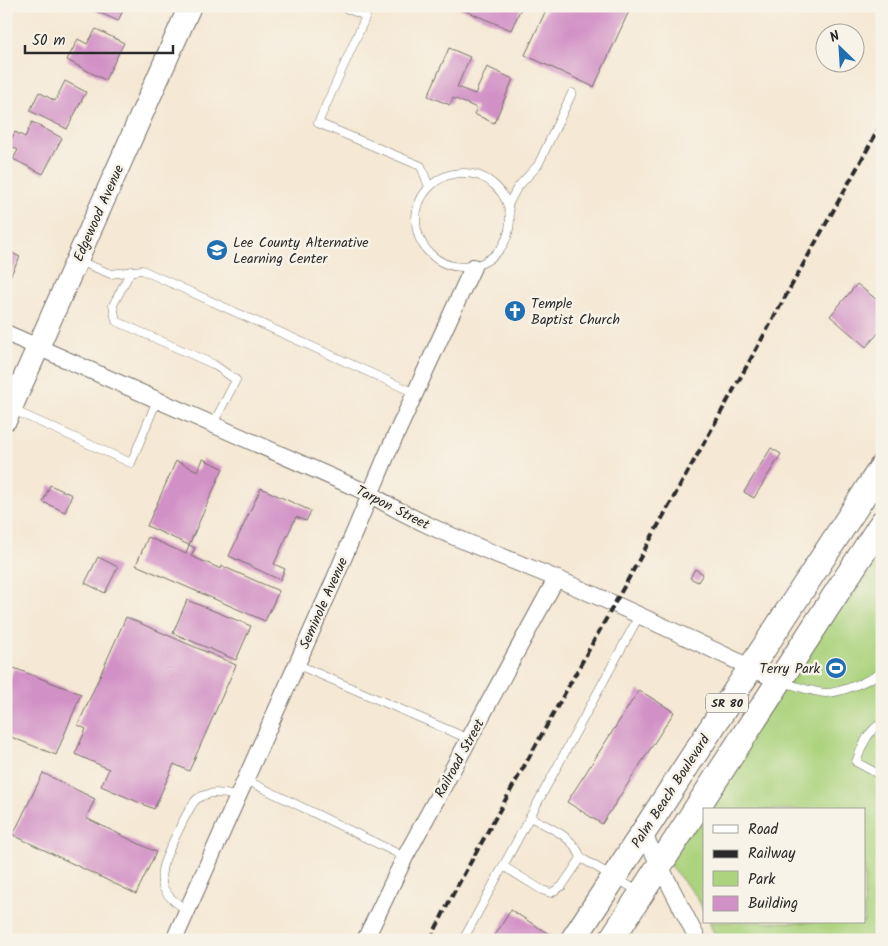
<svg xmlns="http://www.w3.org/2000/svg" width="888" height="946" font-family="Kalam,sans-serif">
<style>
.green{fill:#acd37e;stroke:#6c7f54}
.building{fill:#d291c6}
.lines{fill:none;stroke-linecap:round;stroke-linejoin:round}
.lane-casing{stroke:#726d66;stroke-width:9}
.street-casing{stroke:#726d66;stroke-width:18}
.secondary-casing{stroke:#726d66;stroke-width:24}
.primary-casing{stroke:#726d66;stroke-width:27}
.lane{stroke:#fff;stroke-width:8}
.street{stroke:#fff;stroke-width:16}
.secondary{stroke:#fff;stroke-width:22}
.primary{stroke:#fff;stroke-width:25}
.rail{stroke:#2b2b2b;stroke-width:4;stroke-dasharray:8 4;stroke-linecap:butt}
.labels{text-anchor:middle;stroke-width:5;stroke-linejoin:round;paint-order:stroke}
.shield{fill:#f7f3e8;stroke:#686764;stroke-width:1}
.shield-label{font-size:12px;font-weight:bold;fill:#2b2b2b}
.street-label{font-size:14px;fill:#2b2b2b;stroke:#f7f3e8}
.poi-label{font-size:14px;fill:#2b2b2b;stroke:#f7f3e8;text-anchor:start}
</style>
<rect width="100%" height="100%" fill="#f7f3e8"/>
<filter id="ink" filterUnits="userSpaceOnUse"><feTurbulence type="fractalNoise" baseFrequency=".02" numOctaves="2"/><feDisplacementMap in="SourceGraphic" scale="10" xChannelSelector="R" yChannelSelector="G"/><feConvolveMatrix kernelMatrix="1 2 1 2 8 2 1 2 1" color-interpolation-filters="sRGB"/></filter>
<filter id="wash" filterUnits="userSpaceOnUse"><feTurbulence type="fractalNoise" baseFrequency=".0096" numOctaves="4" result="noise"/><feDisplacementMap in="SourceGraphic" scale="20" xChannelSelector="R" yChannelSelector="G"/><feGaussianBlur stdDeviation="1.12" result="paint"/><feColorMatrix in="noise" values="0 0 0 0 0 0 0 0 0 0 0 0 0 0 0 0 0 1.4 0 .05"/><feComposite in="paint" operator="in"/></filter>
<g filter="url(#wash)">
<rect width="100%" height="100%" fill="#f5e8d4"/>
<!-- green -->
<path class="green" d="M882 527V940H717L709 922H864V810H704V912L697 897 666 861Z"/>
<g id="blocks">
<!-- building -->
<g class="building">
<path d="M98 6H125L118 21 96 11Z"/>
<path d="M454 6H522L511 30Z"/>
<path d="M548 6H624L630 9 594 87 525 55Z"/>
<path d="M96 29 124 43 105 80 67 60 78 39 87 44Z"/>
<path d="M449 48 470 57 457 87 475 94 487 67 513 79 494 123 474 114 477 108 453 98 450 105 428 96Z"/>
<path d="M65 81 86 92 67 129 30 111 39 92 55 101Z"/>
<path d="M32 122 62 138 43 174 13 159 18 150 8 145 15 132 25 137Z"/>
<path d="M6 250 20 257 6 284Z"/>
<path d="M857 284 882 304V329L866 347 830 316Z"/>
<path d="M771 448 781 454 754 498 744 492Z"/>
<path d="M203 459 223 468 189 545 147 526 176 461 198 471Z"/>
<path d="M50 485 72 495 65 512 43 502Z"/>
<path d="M261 488 311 511 306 521 296 517 274 564 285 569 280 580 229 556Z"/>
<path d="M148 537 186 554 189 545 195 548 191 556 221 569 222 566 279 591 265 621 136 565Z"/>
<path d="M98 557 118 567 105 593 85 583Z"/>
<path d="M695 569 703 574 698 582 690 578Z"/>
<path d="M187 600 251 626 236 660 173 633Z"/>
<path d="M126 617 236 665 189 771 174 764 154 809 101 786 109 769 75 754 86 729 78 725Z"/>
<path d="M14 668 81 694 56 755 6 735V687Z"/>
<path d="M639 690 674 712 602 824 567 802Z"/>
<path d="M43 773 95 799 86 818 156 852 136 894 13 835Z"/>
<path d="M511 910 552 936 549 940H492Z"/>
</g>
</g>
</g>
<g filter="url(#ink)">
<use href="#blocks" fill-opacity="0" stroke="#726d66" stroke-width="1"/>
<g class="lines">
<!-- lane casing -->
<g class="lane-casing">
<g id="lane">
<path d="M340 6 366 16 318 123 421 166 429 187"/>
<circle cx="463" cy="220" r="47"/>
<path d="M508 205 517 188 538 165 572 93"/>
<path d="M79 261 111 274 142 270 415 393"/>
<path d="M131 271 113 305 116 321 213 364 236 380 213 424"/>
<path d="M13 410 131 463 157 400"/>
<path d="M296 664 469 739"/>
<path d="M783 682C796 686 812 692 826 693 841 693 870 680 882 672"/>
<path d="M882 723C867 731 862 747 856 762L882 776"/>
<path d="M246 780 405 857"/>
<path d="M581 858 638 891"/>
<path d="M503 866 542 890 551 893 562 886 581 858C574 836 548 827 530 817"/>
<path d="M188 911C178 904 168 898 163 887 162 883 161 875 162 871 162 862 190 804 197 799 210 790 225 793 238 797"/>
<path d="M463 940 639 616"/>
</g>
</g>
<!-- street casing -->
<g class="street-casing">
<g id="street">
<path d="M6 333 370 494C428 530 493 552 555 578 631 610 705 646 779 681"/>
<path d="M643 833 698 940"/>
<path d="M174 940 333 583 388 452 473 267"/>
<path d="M365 940 405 857 556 579"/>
</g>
</g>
<!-- secondary casing -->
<g class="secondary-casing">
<path id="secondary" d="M6 419 190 6"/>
</g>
<!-- primary casing -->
<g class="primary-casing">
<g id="primary">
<path d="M573 940 882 467"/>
<path d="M611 940 882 523"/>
</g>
</g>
<!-- lane -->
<use href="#lane" class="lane"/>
<!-- street -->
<use href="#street" class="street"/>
<!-- secondary -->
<use href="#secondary" class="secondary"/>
<!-- primary -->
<use href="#primary" class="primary"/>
<!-- rail -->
<path class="rail" d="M430 940 453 894 882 123"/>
</g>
</g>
<!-- icons -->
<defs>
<g id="school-disc" transform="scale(1.125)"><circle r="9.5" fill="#1f6fb2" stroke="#f7f3e8"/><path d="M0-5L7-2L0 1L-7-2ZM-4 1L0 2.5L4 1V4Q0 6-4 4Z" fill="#fff"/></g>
<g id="church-disc" transform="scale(1.125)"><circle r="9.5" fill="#1f6fb2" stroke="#f7f3e8"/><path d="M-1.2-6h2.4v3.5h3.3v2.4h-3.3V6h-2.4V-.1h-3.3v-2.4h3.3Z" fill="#fff"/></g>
<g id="stadium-disc" transform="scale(1.125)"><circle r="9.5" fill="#1f6fb2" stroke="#f7f3e8"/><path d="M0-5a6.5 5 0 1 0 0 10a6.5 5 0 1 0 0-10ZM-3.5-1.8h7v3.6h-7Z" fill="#fff"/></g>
</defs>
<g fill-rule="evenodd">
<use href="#school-disc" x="217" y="250"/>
<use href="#church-disc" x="515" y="311"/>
<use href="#stadium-disc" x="836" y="668"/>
</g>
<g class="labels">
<!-- shield labels -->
<rect class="shield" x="706" y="693.5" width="42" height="19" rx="4"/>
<g class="shield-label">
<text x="727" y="707">SR 80</text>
</g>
<!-- street labels -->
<g class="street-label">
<text transform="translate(98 213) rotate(-66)" y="5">Edgewood Avenue</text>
<text transform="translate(393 507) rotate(27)" y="5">Tarpon Street</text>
<text transform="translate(323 603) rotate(-66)" y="5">Seminole Avenue</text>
<text transform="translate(459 758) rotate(-61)" y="5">Railroad Street</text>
<text transform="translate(670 791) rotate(-57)" y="5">Palm Beach Boulevard</text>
</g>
<!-- poi labels -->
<g class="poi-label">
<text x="233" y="247">Lee County Alternative<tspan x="233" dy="16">Learning Center</tspan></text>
<text x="531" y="308">Temple<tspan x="531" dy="16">Baptist Church</tspan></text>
<text x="820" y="673" text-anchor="end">Terry Park</text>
</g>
</g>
<!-- margin -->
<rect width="888" height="946" fill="none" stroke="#f7f3e8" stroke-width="25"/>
<!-- legend -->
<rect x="703" y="808" width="162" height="115" fill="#f7f3e8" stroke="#a5a39c"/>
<rect x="713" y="825" width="25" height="8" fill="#ffffff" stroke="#a5a39c"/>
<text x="748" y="834" font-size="15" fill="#2b2b2b">Road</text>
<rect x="713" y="850" width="25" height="8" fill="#2b2b2b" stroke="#a5a39c"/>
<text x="748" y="858" font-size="15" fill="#2b2b2b">Railway</text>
<rect x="713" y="871" width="25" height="15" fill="#acd37e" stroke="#a5a39c"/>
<text x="748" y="884" font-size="15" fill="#2b2b2b">Park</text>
<rect x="713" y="896" width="25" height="15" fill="#d291c6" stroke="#a5a39c"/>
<text x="748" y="908" font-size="15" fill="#2b2b2b">Building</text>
<!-- north arrow -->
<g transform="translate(840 48) rotate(335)"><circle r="24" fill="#f7f3e8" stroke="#a5a39c"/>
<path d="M0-4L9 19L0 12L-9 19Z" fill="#1f6fb2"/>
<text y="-8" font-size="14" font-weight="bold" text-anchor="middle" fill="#2b2b2b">N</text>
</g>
<!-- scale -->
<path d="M25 45v8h148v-8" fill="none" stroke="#2b2b2b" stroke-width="2.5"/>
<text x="32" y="45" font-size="15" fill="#2b2b2b" stroke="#f7f3e8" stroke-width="4" paint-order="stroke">50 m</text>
</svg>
